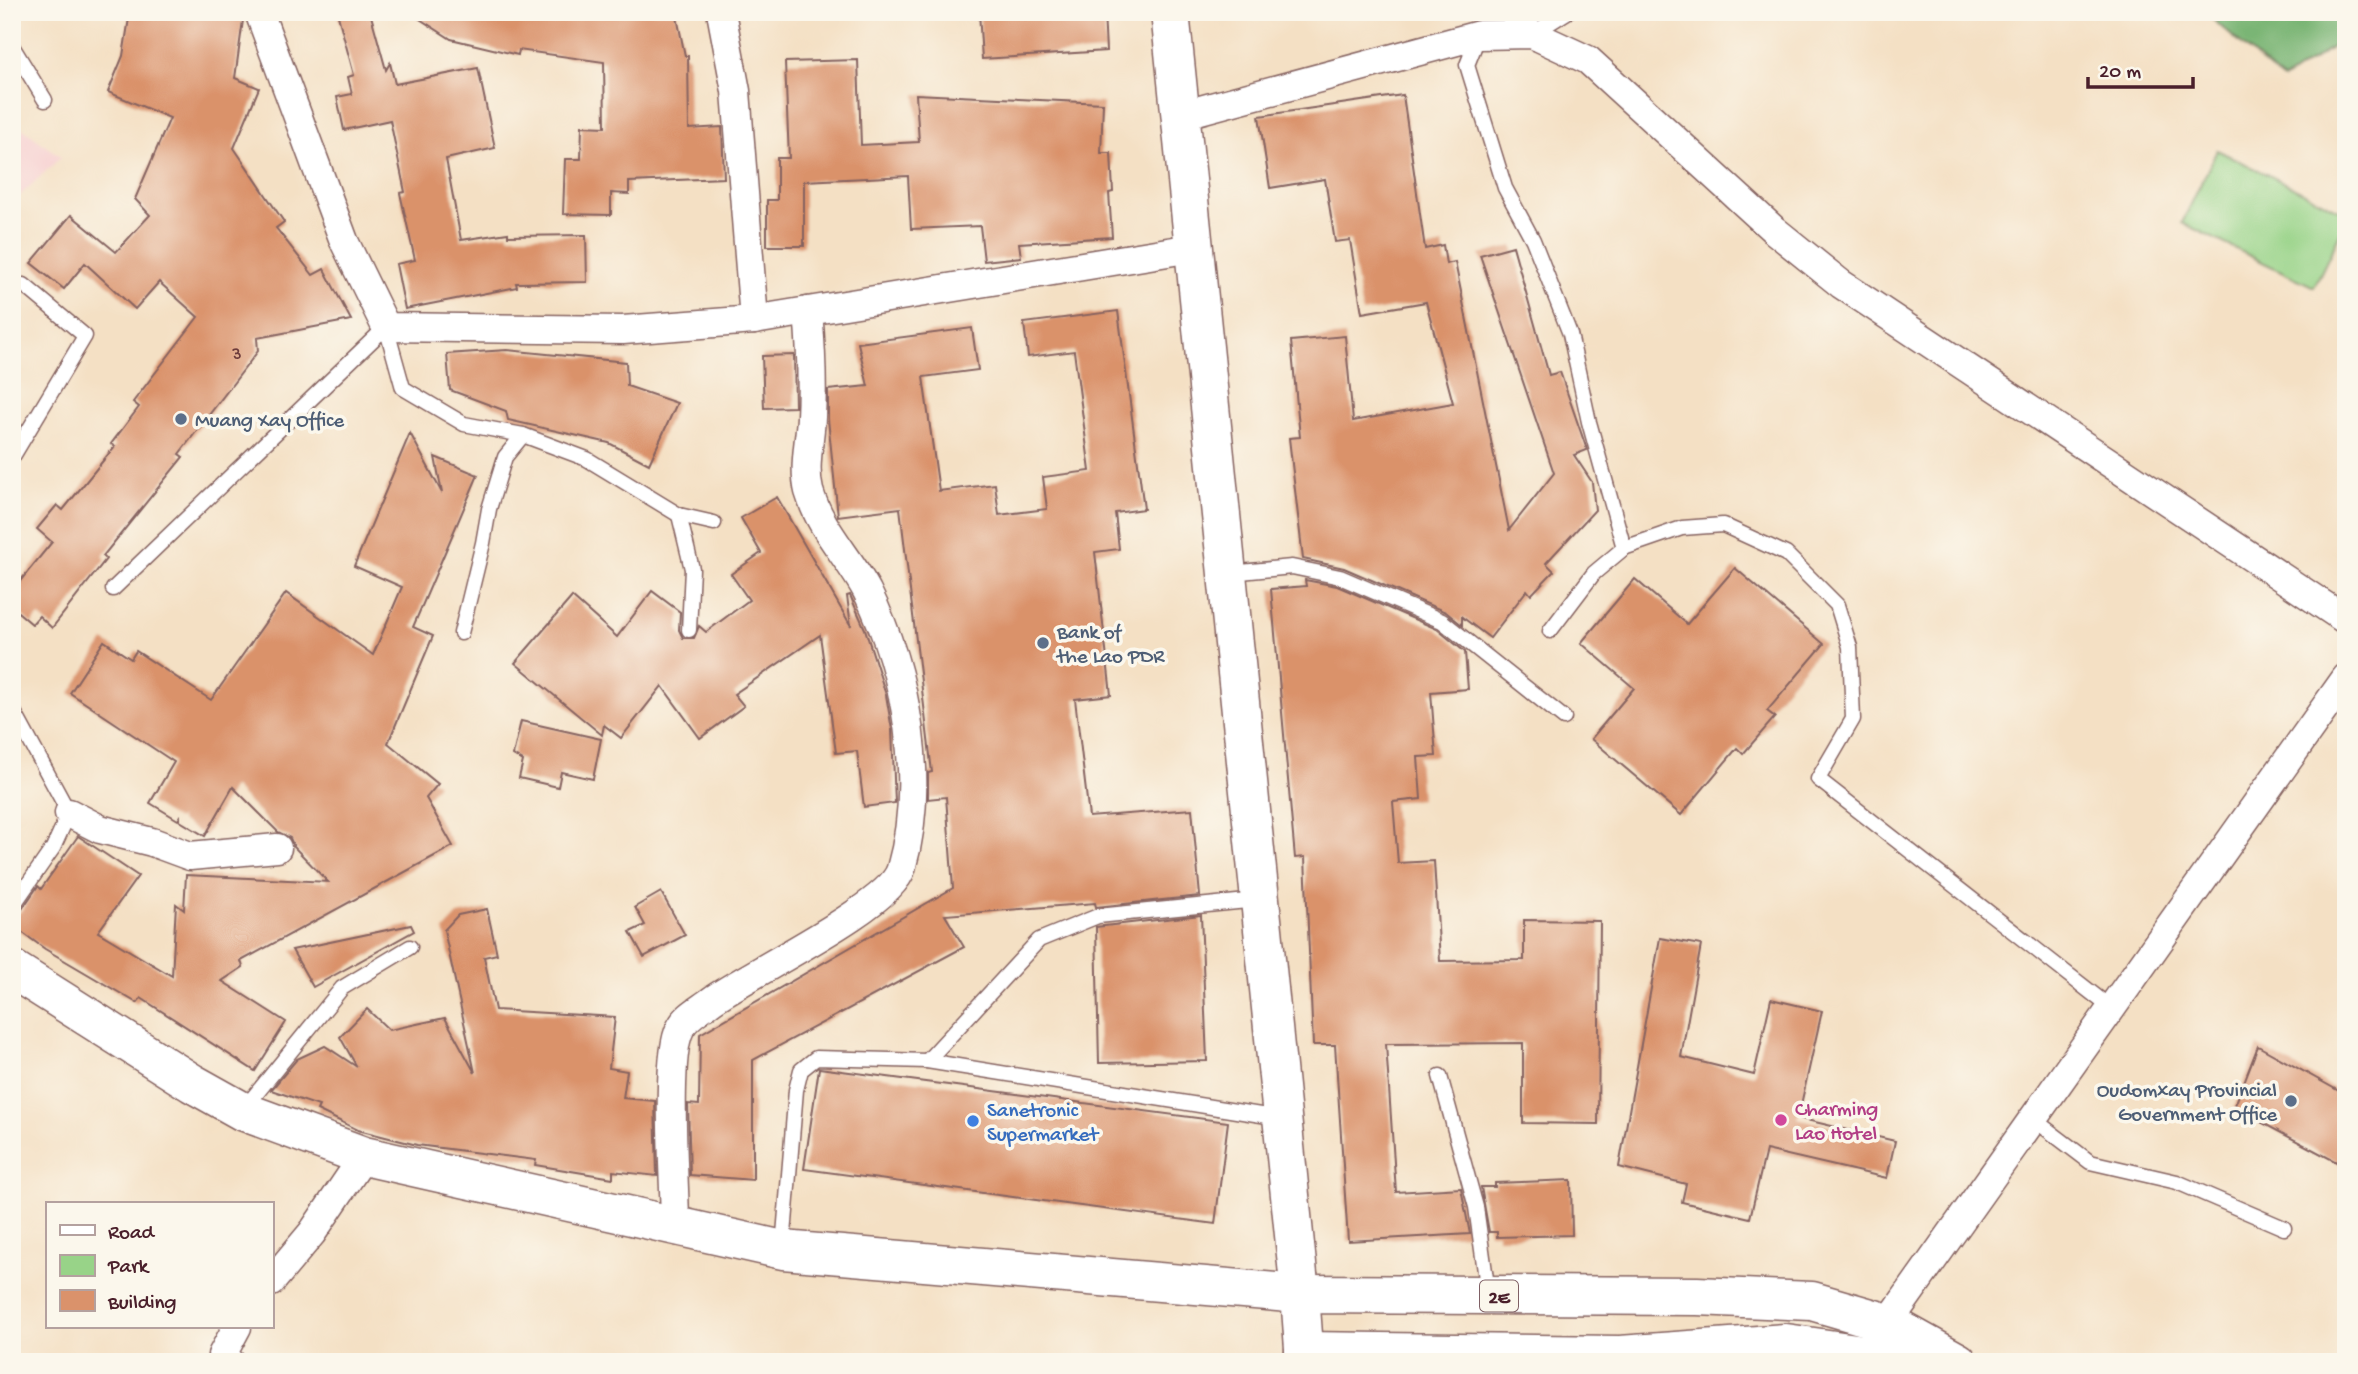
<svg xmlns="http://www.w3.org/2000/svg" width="2358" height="1374" font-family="'Gochi Hand',sans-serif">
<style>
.built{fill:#f7cfd0}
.green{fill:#98d388;stroke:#71795a;stroke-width:2}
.forest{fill:#7ab574;stroke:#626a50;stroke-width:2}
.building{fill:#da926b}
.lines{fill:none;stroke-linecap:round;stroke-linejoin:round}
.lane-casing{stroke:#866361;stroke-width:17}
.street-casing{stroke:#866361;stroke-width:31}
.secondary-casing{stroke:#866361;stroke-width:41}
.primary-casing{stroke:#866361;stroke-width:41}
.highway-casing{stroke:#866361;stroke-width:41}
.lane{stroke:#fff;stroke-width:14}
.street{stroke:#fff;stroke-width:28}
.secondary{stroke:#fff;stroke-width:38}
.primary{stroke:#fff;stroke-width:38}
.highway{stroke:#fff;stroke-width:38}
.service-dot{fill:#5c6f8a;stroke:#fbf7ec;stroke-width:2.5}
.hotel-dot{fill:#d1479c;stroke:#fbf7ec;stroke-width:2.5}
.shop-dot{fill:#3f7fe0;stroke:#fbf7ec;stroke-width:2.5}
.labels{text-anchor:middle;stroke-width:7;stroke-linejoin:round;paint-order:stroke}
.number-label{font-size:18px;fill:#6e3c3b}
.shield{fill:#fbf7ec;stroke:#7f6065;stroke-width:2}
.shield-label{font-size:19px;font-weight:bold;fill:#4a1f2b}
.service-label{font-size:21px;fill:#4e5e75;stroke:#fbf7ec;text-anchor:start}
.hotel-label{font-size:21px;fill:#b23c85;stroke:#fbf7ec;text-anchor:start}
.shop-label{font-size:21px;fill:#366cbe;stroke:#fbf7ec;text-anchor:start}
</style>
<rect width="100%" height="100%" fill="#fbf7ec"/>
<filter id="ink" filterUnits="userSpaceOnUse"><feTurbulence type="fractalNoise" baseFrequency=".0143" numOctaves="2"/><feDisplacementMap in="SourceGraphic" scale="14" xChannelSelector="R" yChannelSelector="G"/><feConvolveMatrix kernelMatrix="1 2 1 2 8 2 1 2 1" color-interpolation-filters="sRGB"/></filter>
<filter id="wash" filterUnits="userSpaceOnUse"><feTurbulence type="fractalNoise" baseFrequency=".00686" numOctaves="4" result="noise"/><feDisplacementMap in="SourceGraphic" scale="28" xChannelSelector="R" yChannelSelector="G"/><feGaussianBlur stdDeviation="1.57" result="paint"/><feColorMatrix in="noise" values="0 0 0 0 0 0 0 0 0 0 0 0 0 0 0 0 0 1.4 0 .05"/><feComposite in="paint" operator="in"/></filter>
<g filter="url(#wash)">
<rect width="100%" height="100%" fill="#f4e0c4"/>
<!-- built -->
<path class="built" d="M12 121 61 157 12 203Z"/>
<!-- green -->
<path class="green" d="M2217 150 2346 213V221L2314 287 2182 223Z"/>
<!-- forest -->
<path class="forest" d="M2204 12H2346V38L2283 80Z"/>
<g id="blocks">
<!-- building -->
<g class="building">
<path d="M130 12H197L243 20 235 78 259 88 234 148 284 222 276 228 313 275 324 269 351 320 257 338 258 351 179 454 183 457 103 556 106 559 52 628 39 616 32 624 12 607V591L52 542 37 529 57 505 63 510 115 446 111 444 139 407 133 402 198 317 159 282 135 309 85 263 64 289 31 263 71 215 116 252 150 215 135 199 170 118 108 92 123 56Z"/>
<path d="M337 12H370L386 70 390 63 395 84 478 68 495 148 446 159 461 240 508 233V236L586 235 587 282 516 283 517 287 405 309 396 264 415 260 400 193 405 192 390 120 344 130 337 97 352 94 348 77 354 75Z"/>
<path d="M409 12H676L685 56H688L689 129 722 127 724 178 629 182V194L611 193V215L563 214 565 159H581L582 126 605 127 604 62 519 50 518 55 451 39Z"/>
<path d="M979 12H1104L1106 51 982 59Z"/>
<path d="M858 60 861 145 919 142 916 94 1103 103 1101 153H1111L1113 192 1109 193 1112 237 1019 243 1021 257 984 261 980 226 911 229 908 176 804 181V246H767V200H777V158H789L785 62Z"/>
<path d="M1403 95 1425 249 1443 245 1446 264 1455 262 1509 530 1554 473 1480 255 1513 246 1549 375 1560 372 1587 450 1574 455 1592 482 1595 510 1546 563 1554 571 1531 595 1527 590 1490 638 1462 617V625L1446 612 1344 568 1303 559 1289 438 1300 437 1291 341 1345 336 1353 421 1453 403 1426 302 1362 313 1350 240 1335 242 1325 179 1270 188 1259 116Z"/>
<path d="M1118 311 1144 509 1115 513 1119 549 1095 552 1111 695 1075 699 1089 817 1192 809 1200 896 1096 907 1095 903 945 915 964 947 753 1060V1180L690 1175 688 1104 699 1105 700 1034 953 888 946 797 928 799V773L932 772 900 508 838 516 828 419V390L868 386 858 343 972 328 978 370 923 377 939 491 995 484 999 515 1047 509 1043 477 1090 471 1074 351 1028 357 1024 323Z"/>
<path d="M507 350 626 362 627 386 677 403 649 464 609 443 508 420 506 411 450 390 447 354Z"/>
<path d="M794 355 795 407 764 408 762 356Z"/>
<path d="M410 433 442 493 435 457 478 475 413 627 433 636 388 743 438 784 426 798 453 846 241 961 243 967 222 981 286 1022 255 1071 141 998 137 1003 45 949 12 925V916L20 912 38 886 41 889 78 836 138 876 98 932 172 976 176 904 184 910 186 875 328 882 294 847 290 838 278 832 233 787 205 836 180 821V817L178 820 150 803 174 762 70 693 104 641 131 659 136 651 211 700 286 593 373 655 402 587 354 566Z"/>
<path d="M777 497 851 626 847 596 850 595 865 629 886 695 892 730 895 803 864 807 857 751 836 753 820 635 734 694 744 706 700 738 662 686 621 738 604 725 602 735 515 663 572 597 617 637 652 591 680 612 679 630 683 638H694L699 626 706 632 749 600 731 574 761 553 741 518Z"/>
<path d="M1735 568 1824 644 1767 711 1775 717 1743 754 1737 748 1681 815 1591 739 1634 688 1581 643 1635 579 1687 624Z"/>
<path d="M1305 580 1337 586 1437 629 1465 652 1468 689 1431 692 1436 756 1418 757 1421 799 1393 802 1398 863 1434 861 1440 961 1524 960V920L1600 921 1598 1124 1523 1123V1043L1386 1044 1396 1192 1461 1188 1470 1234 1348 1241 1335 1045H1313L1305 857 1295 858 1271 589 1306 586Z"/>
<path d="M521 721 601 739 593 779 561 772 558 787 519 778 523 761 513 755Z"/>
<path d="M661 892 685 935 644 957 630 932 645 925 635 907Z"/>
<path d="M487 909 497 954 484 957 495 1010 615 1017 609 1068 627 1071 623 1098 655 1101 657 1176 613 1171V1178L535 1165 536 1160 417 1145 358 1130 317 1110 319 1106 271 1090 297 1059 325 1046 357 1067 340 1037 367 1009 389 1030 445 1018 475 1073 444 930 458 915Z"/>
<path d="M1201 915 1207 1061 1099 1063 1096 927Z"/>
<path d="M411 925 414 931 313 987 292 950Z"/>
<path d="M1660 938 1701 945 1681 1057 1754 1075 1771 999 1822 1011 1798 1118 1895 1141 1887 1178 1766 1150 1750 1218 1682 1202 1686 1184 1619 1167Z"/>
<path d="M2258 1046 2346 1095V1167L2234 1108Z"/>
<path d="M819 1068 1228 1122 1215 1224 804 1169Z"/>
<path d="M1571 1180 1572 1235 1497 1237V1232H1489L1481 1187H1495V1183Z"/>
</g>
</g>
</g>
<g filter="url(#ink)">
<use href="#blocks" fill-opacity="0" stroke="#866361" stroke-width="2"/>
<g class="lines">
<!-- lane casing -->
<g class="lane-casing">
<g id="lane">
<path d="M1532 34 1567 12"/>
<path d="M1479 35 1467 65 1505 188 1533 240 1570 334 1589 422 1624 548"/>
<path d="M12 46 45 100"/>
<path d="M12 458 85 336 24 285"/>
<path d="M679 515 692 569 689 630"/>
<path d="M1230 573 1292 567 1340 577 1442 621 1564 718"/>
<path d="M113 589 386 327 403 388 464 424 523 435 587 459 679 515 714 523"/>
<path d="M1550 631 1594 573 1624 548 1682 528 1723 525 1786 554 1837 605 1850 647 1853 719 1818 779 2111 1008"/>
<path d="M461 633 483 543 489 509 505 457 523 435"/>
<path d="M12 708 69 813 53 848 12 907"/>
<path d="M927 1061 1039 940 1098 916 1257 900"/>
<path d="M1440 1076 1476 1207 1488 1293"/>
<path d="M243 1110 342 988 410 947"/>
<path d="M2032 1118 2090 1162 2177 1182 2284 1228"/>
<path d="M783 1247 796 1090 801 1070 816 1058 927 1061 1280 1118"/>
</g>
</g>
<!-- street casing -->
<g class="street-casing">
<g id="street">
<path d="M259 12 344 241 386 327 623 330 754 320 1192 248"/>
<path d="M721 12 736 91 754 320"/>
<path d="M1178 116 1479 35 1532 34 1588 60 1774 230 1841 284 2346 620"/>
<path d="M69 813 100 829 152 842 190 856 277 848"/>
<path d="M675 1224C675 1185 665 1058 680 1029 686 1016 701 1009 711 1001 748 974 891 906 901 869 926 782 907 672 867 591 849 557 820 529 809 491 803 467 810 440 811 417 813 381 811 346 808 311"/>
<path d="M271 1282 312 1233 364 1156"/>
<path d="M1878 1337 2346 678"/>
<path d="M230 1362 222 1355 237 1327"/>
</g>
</g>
<!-- secondary casing -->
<g class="secondary-casing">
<path id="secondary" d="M12 969 192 1083 242 1111 364 1156 783 1250 1300 1294"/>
</g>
<!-- primary casing -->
<g class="primary-casing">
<path id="primary" d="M1170 12 1300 1294"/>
</g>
<!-- highway casing -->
<g class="highway-casing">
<g id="highway">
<path d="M1304 1351 1620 1355 1786 1343 1877 1356 1889 1362"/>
<path d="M1305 1362 1300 1294 1697 1296 1812 1301 1888 1323 1958 1362"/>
</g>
</g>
<!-- lane -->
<use href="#lane" class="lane"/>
<!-- street -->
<use href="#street" class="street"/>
<!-- secondary -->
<use href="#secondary" class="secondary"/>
<!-- primary -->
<use href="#primary" class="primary"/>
<!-- highway -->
<use href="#highway" class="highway"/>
</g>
</g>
<!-- markers -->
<g class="service-dot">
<circle cx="181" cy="419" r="7"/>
<circle cx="1043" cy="643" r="7"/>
<circle cx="2291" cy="1101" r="7"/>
</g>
<circle class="hotel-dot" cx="1781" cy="1120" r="7"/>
<circle class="shop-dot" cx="973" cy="1121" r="7"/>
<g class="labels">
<!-- number labels -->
<g class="number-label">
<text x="237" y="359">3</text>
</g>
<!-- shield labels -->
<rect class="shield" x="1480" y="1280.5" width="38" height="31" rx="5"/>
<g class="shield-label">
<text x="1499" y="1303">2E</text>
</g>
<!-- service labels -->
<g class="service-label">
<text x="195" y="426">Muang Xay Office</text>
<text x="1057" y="638">Bank of<tspan x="1057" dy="24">the Lao PDR</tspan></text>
<text x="2277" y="1096" text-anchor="end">Oudomxay Provincial<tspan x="2277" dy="24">Government Office</tspan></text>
</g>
<!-- hotel labels -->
<g class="hotel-label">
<text x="1795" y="1115">Charming<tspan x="1795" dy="24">Lao Hotel</tspan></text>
</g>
<!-- shop labels -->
<g class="shop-label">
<text x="987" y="1116">Sanetronic<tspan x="987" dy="24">Supermarket</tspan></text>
</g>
</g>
<!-- margin -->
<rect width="2358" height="1374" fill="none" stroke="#fbf7ec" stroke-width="42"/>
<!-- legend -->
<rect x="46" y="1202" width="228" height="126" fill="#fbf7ec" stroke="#b4a19f" stroke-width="2"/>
<rect x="60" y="1225" width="35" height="10" fill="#ffffff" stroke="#b4a19f" stroke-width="2"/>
<text x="108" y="1238" font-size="21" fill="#4a1f2b">Road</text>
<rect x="60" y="1255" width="35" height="21" fill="#98d388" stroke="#b4a19f" stroke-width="2"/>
<text x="108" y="1272" font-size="21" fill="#4a1f2b">Park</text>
<rect x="60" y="1290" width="35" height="21" fill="#da926b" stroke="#b4a19f" stroke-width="2"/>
<text x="108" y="1308" font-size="21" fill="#4a1f2b">Building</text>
<!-- scale -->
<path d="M2088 77v10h105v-10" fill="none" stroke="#4a1f2b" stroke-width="3.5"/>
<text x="2099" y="77" font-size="21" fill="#4a1f2b" stroke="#fbf7ec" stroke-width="5" paint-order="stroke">20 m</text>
</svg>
